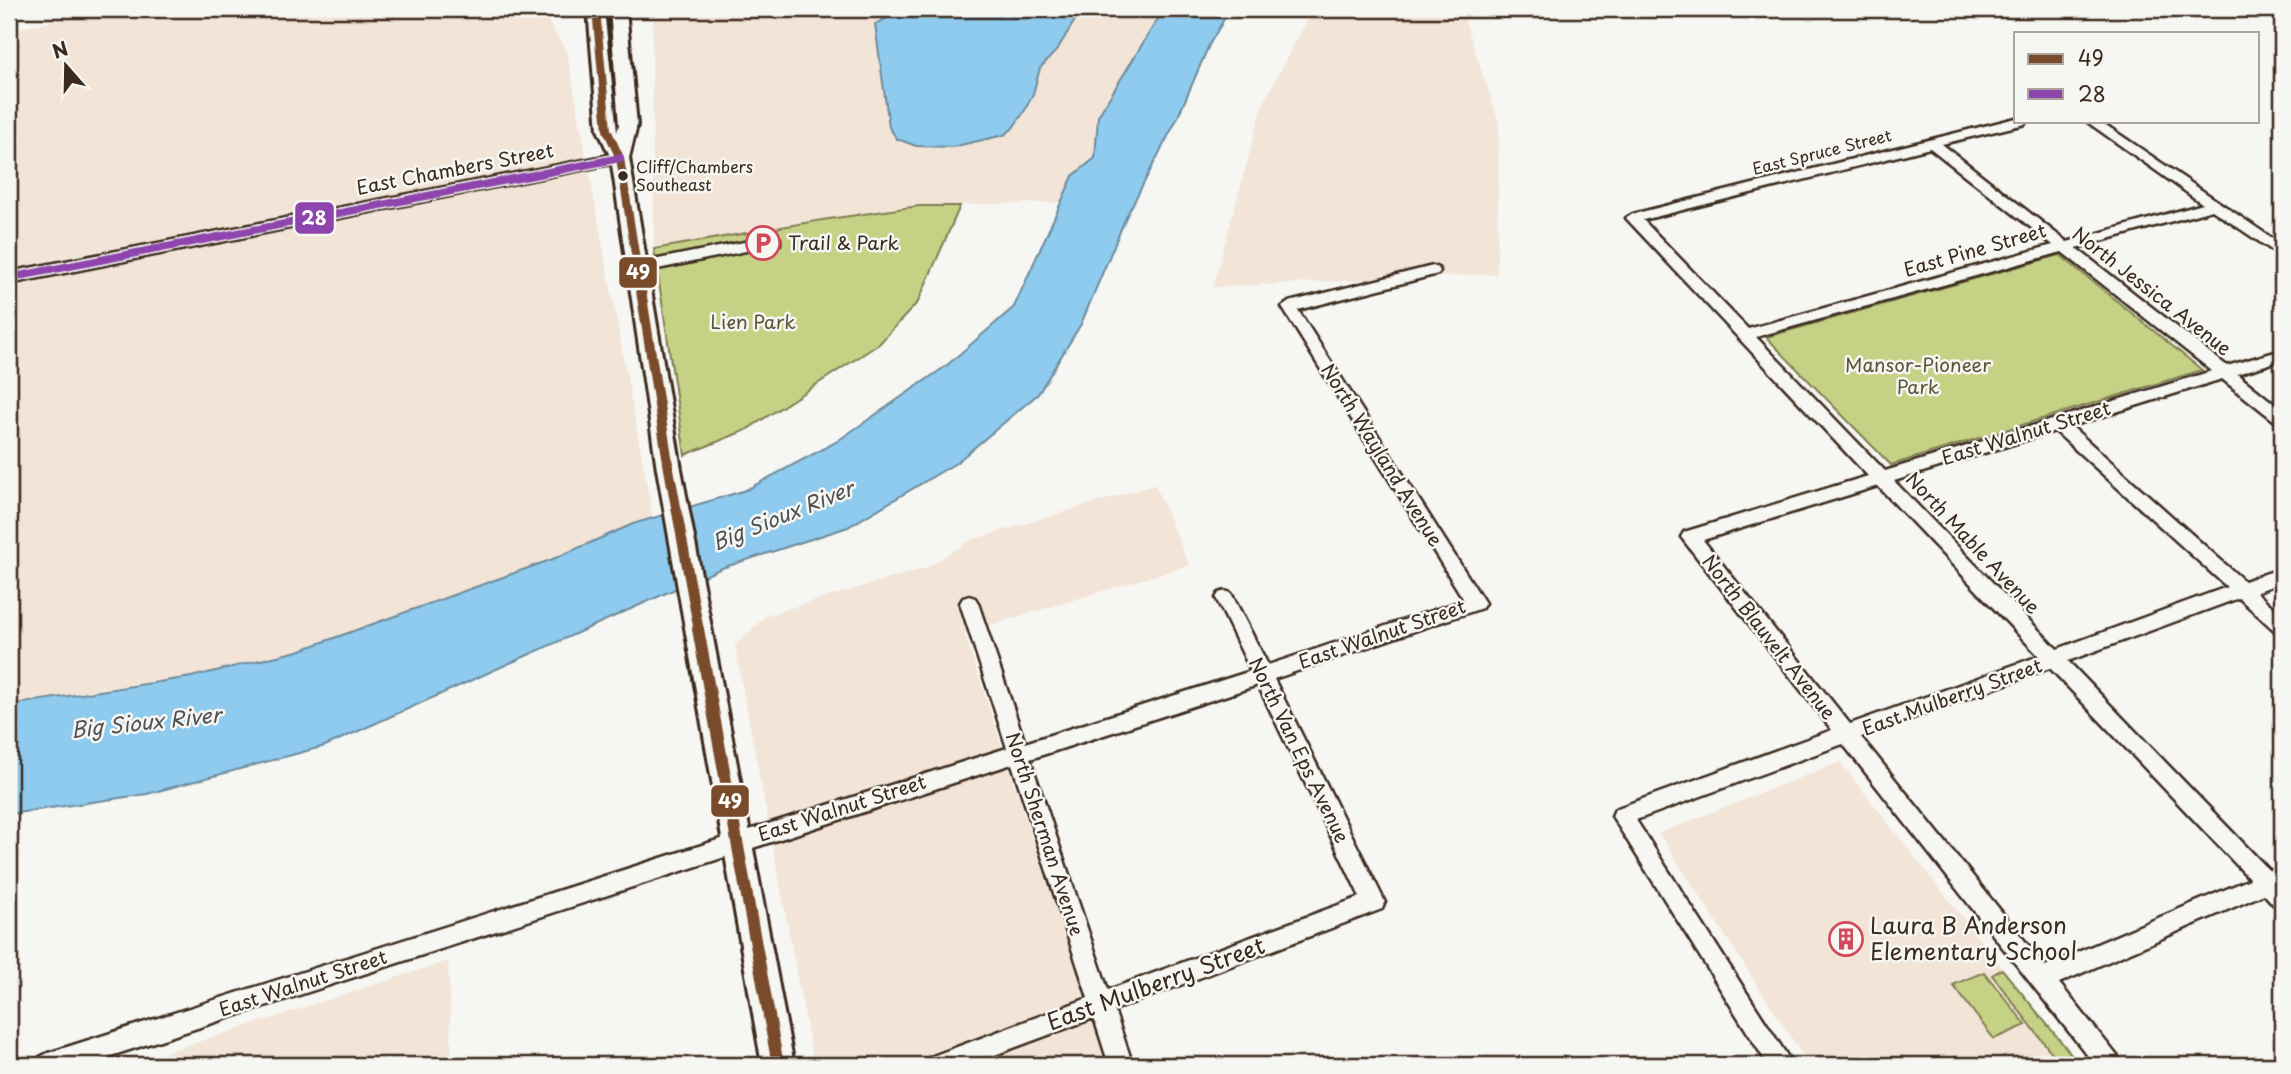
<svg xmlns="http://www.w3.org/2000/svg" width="2291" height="1074" font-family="'Playpen Sans',sans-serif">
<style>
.built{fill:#f2e4d7}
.green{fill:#c5d185;stroke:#807e52;stroke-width:2}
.water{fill:#8ecbef;stroke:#6d8b9b;stroke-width:2}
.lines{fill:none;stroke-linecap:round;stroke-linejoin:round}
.minor-casing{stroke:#3b2a1e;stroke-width:5}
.tertiary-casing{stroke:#3b2a1e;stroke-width:5}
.secondary-casing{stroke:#3b2a1e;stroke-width:6}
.minor{fill:#f6f6f2;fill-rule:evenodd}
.tertiary{fill:#f6f6f2;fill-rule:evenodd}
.secondary{fill:#f6f6f2;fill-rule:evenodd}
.bus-1-far2-casing{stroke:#f6f6f2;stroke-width:11}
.bus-1-far1-casing{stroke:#f6f6f2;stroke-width:15}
.bus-1-casing{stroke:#f6f6f2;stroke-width:18}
.bus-2-casing{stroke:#f6f6f2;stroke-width:11}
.bus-1-far2{stroke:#7a4b2a;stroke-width:8}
.bus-1-far1{stroke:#7a4b2a;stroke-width:10}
.bus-1{stroke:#7a4b2a;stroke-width:12}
.bus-2{stroke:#8e44ad;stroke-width:8}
.bus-dot{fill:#3b2a1e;stroke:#f6f6f2;stroke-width:2.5}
.labels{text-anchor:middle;stroke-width:5;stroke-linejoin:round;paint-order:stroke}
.far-street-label{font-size:16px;fill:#3b2a1e;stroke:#f6f6f2}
.far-bus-label{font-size:16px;fill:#3b2a1e;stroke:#f6f6f2;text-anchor:start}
.street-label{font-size:19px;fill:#3b2a1e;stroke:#f6f6f2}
.poi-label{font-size:19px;fill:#3b2a1e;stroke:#f6f6f2;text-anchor:start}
.park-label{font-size:19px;fill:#5e5438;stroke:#f6f6f2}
.water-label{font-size:21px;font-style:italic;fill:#505252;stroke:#f6f6f2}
.near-poi-label{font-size:23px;fill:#3b2a1e;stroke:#f6f6f2;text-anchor:start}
.near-street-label{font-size:23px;fill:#3b2a1e;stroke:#f6f6f2}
.line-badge{stroke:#f6f6f2;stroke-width:2.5}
.badge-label{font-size:19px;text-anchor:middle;font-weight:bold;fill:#fff}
</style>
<rect width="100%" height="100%" fill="#f6f6f2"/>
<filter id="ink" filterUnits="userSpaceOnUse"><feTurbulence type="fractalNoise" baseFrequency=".0143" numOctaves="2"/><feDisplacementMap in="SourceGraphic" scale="14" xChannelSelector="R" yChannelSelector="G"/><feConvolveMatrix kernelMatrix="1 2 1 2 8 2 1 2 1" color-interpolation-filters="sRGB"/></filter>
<g filter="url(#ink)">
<!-- built -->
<g class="built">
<path d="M106 9H540L567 52 653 518 553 559 298 651 191 677 9 705V31Z"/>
<path d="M654 9H1182L1073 202 919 206 822 220 654 249 652 47Z"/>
<path d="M1313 9H1461L1499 123 1497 274 1213 287 1263 104Z"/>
<path d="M1155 485 1189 565 964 633 1108 1065H814L735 646 767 615 926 568 971 540Z"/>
<path d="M1840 762 2004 970 2076 1065H1809L1659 833Z"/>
<path d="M448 961 452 1065H127Z"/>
</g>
<!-- green -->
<g class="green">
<path d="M919 206H960L918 302 879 344 746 430 685 455 654 249 822 220Z"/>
<path d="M2060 255 2202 370 1891 465 1766 337Z"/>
<path d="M2002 969 2080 1065H2061L1992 975Z"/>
<path d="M1984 972 2026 1025 1994 1039 1953 985Z"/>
</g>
<!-- water -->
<g class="water">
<path d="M966 9H1077L1078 15 1057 50 1040 68 1033 94 1024 112 1012 129 1004 135 952 147 916 146 897 139 889 127 875 24 891 16Z"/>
<path d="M1164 9H1230L1209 45 1177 119 1126 217 1081 324 1038 394 956 463 848 527 722 568 325 746 147 794 9 814V705L191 677 298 651 553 559 633 524 746 490 836 442 946 366 1014 307 1073 176 1095 158 1098 116Z"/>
</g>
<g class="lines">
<!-- minor casing -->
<g class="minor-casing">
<g id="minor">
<path d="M2016 118V121H2026L2025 124 1942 144 2067 242 2203 204 2086 121H2100L2282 245V257L2212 210 2076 248 2227 366 2282 350V360L2237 374 2282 410V424L2276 422 2222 379 2071 426 2244 581 2282 568V582L2256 592 2282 615V634L2275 631 2239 598 2068 661 2270 871 2282 866V908L2274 905 2264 894 2059 983 2118 1057 2122 1065H2095L1843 744 1636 820 1793 1065H1768L1612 816 1615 809 1832 730 1681 537 1684 532 1868 476 1626 218 1633 214ZM1930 148 2053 245 1748 329 1643 220ZM2062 252 2212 371 1885 471 1756 337ZM2055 431 2227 587 2057 649 1894 481ZM1878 486 2039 656 1850 724 1703 540ZM2050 668 2250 879 2045 966 1861 737Z"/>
<path d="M775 236 780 238V244L638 273 631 268 638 263Z"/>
<path d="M1433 266 1438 268 1440 271 1438 274 1298 310 1485 603 1482 608 1274 679 1385 902 1382 909 1374 912 1114 1010 1133 1065H1109L1094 1018 968 1065H926L930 1057 1088 998 1012 764 83 1065H36L40 1057 48 1053 1007 748 960 603 963 598 969 596 975 598 978 603 1025 743 1251 671 1216 598 1219 593 1225 591 1231 593 1268 665 1464 600 1282 307 1289 302ZM1258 685 1360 897 1108 990 1030 759Z"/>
</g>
</g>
<!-- tertiary casing -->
<g class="tertiary-casing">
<path id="tertiary" d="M620 153 628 158 626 161 9 284V272Z"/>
</g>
<!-- secondary casing -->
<g class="secondary-casing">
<path id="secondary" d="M588 9H604L617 132 619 125 610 9H626L637 125 629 158 681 469 794 1065H762L657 469 611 158 598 130Z"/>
</g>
<!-- minor -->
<use href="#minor" class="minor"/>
<!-- tertiary -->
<use href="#tertiary" class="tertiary"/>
<!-- secondary -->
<use href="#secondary" class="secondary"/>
<!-- bus-1-far2 casing -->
<g class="bus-1-far2-casing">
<path id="bus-1-far2" d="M596 9 607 130 620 158 639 279"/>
</g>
<!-- bus-1-far1 casing -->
<g class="bus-1-far1-casing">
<path id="bus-1-far1" d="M639 278 669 469 699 631"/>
</g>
<!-- bus-1 casing -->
<g class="bus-1-casing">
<path id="bus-1" d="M698 629 778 1065"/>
</g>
<!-- bus-2 casing -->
<g class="bus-2-casing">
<path id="bus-2" d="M9 278 620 158"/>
</g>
<!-- bus-1-far2 -->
<use href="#bus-1-far2" class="bus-1-far2"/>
<!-- bus-1-far1 -->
<use href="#bus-1-far1" class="bus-1-far1"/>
<!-- bus-1 -->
<use href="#bus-1" class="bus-1"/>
<!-- bus-2 -->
<use href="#bus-2" class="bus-2"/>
</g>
</g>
<!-- icons -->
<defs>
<g id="parking-ring" transform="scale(1.75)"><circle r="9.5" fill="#f6f6f2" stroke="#d1495b" stroke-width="1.5"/><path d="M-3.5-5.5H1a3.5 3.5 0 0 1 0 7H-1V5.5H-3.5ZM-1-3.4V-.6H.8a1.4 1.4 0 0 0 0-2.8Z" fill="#d1495b"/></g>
<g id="building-ring" transform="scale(1.75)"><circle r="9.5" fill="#f6f6f2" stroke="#d1495b" stroke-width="1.5"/><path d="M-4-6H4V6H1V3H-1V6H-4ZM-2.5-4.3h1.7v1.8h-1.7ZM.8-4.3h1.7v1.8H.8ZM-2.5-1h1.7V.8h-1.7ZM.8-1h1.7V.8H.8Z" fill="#d1495b"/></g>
</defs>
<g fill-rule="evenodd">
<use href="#parking-ring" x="763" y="243"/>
<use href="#building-ring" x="1846" y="939"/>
</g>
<!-- markers -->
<circle class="bus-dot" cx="623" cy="176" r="6"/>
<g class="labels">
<!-- far-street labels -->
<g class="far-street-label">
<text transform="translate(1822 152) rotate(-14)" y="6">East Spruce Street</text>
</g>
<!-- far-bus labels -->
<g class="far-bus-label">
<text x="636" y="173">Cliff/Chambers<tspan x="636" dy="18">Southeast</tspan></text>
</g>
<!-- street labels -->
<g class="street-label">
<text transform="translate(455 169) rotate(-11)" y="7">East Chambers Street</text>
<text transform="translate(1975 250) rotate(-16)" y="7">East Pine Street</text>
<text transform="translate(2152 291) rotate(38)" y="7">North Jessica Avenue</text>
<text transform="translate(2026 433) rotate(-17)" y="7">East Walnut Street</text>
<text transform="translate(1382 455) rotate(58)" y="7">North Wayland Avenue</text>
<text transform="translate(1973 543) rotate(47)" y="7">North Mable Avenue</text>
<text transform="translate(1382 634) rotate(-19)" y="7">East Walnut Street</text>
<text transform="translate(1769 637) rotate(52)" y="7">North Blauvelt Avenue</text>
<text transform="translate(1952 697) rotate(-20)" y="7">East Mulberry Street</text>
<text transform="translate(1299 750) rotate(64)" y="7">North Van Eps Avenue</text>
<text transform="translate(842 808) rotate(-18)" y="7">East Walnut Street</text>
<text transform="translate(1045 834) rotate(72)" y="7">North Sherman Avenue</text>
<text transform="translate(303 983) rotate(-18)" y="7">East Walnut Street</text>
</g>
<!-- poi labels -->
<g class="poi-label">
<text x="788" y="250">Trail &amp; Park</text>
</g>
<!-- park labels -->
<g class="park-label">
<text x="753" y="329">Lien Park</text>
<text x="1918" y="372">Mansor-Pioneer<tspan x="1918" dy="22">Park</tspan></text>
</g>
<!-- water labels -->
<g class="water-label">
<text transform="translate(783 516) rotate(-22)" y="7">Big Sioux River</text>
<text transform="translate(146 723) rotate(-6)" y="7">Big Sioux River</text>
</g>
<!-- near-poi labels -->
<g class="near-poi-label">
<text x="1870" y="934">Laura B Anderson<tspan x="1870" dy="26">Elementary School</tspan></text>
</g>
<!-- near-street labels -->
<g class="near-street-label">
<text transform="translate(1156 984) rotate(-20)" y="8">East Mulberry Street</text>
</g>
</g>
<g class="line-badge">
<rect x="294" y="201" width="41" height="34" rx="7" fill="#8e44ad"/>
<rect x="618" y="256" width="40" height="33" rx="7" fill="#7a4b2a"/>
<rect x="710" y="784" width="40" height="34" rx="7" fill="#7a4b2a"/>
</g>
<g class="badge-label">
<text x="314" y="225">28</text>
<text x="638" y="279">49</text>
<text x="730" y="808">49</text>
</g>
<!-- margin -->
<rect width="2291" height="1074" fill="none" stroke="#f6f6f2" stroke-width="35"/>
<rect x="18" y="18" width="2256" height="1039" fill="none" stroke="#3b2a1e" stroke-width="2.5" filter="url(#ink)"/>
<!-- legend -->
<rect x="2014" y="32" width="245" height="91" fill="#f6f6f2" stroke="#aba49d" stroke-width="2"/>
<rect x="2028" y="54" width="35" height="10" fill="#7a4b2a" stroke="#aba49d" stroke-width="2"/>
<text x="2078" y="66" font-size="21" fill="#3b2a1e">49</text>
<rect x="2028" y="89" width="35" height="10" fill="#8e44ad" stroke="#aba49d" stroke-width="2"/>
<text x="2078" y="102" font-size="21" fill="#3b2a1e">28</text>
<!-- north arrow -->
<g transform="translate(66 66) rotate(340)" stroke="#f6f6f2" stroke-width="5" paint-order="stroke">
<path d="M0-5L12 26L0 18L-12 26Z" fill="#3b2a1e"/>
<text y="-10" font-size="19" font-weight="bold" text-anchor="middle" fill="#3b2a1e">N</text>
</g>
</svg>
